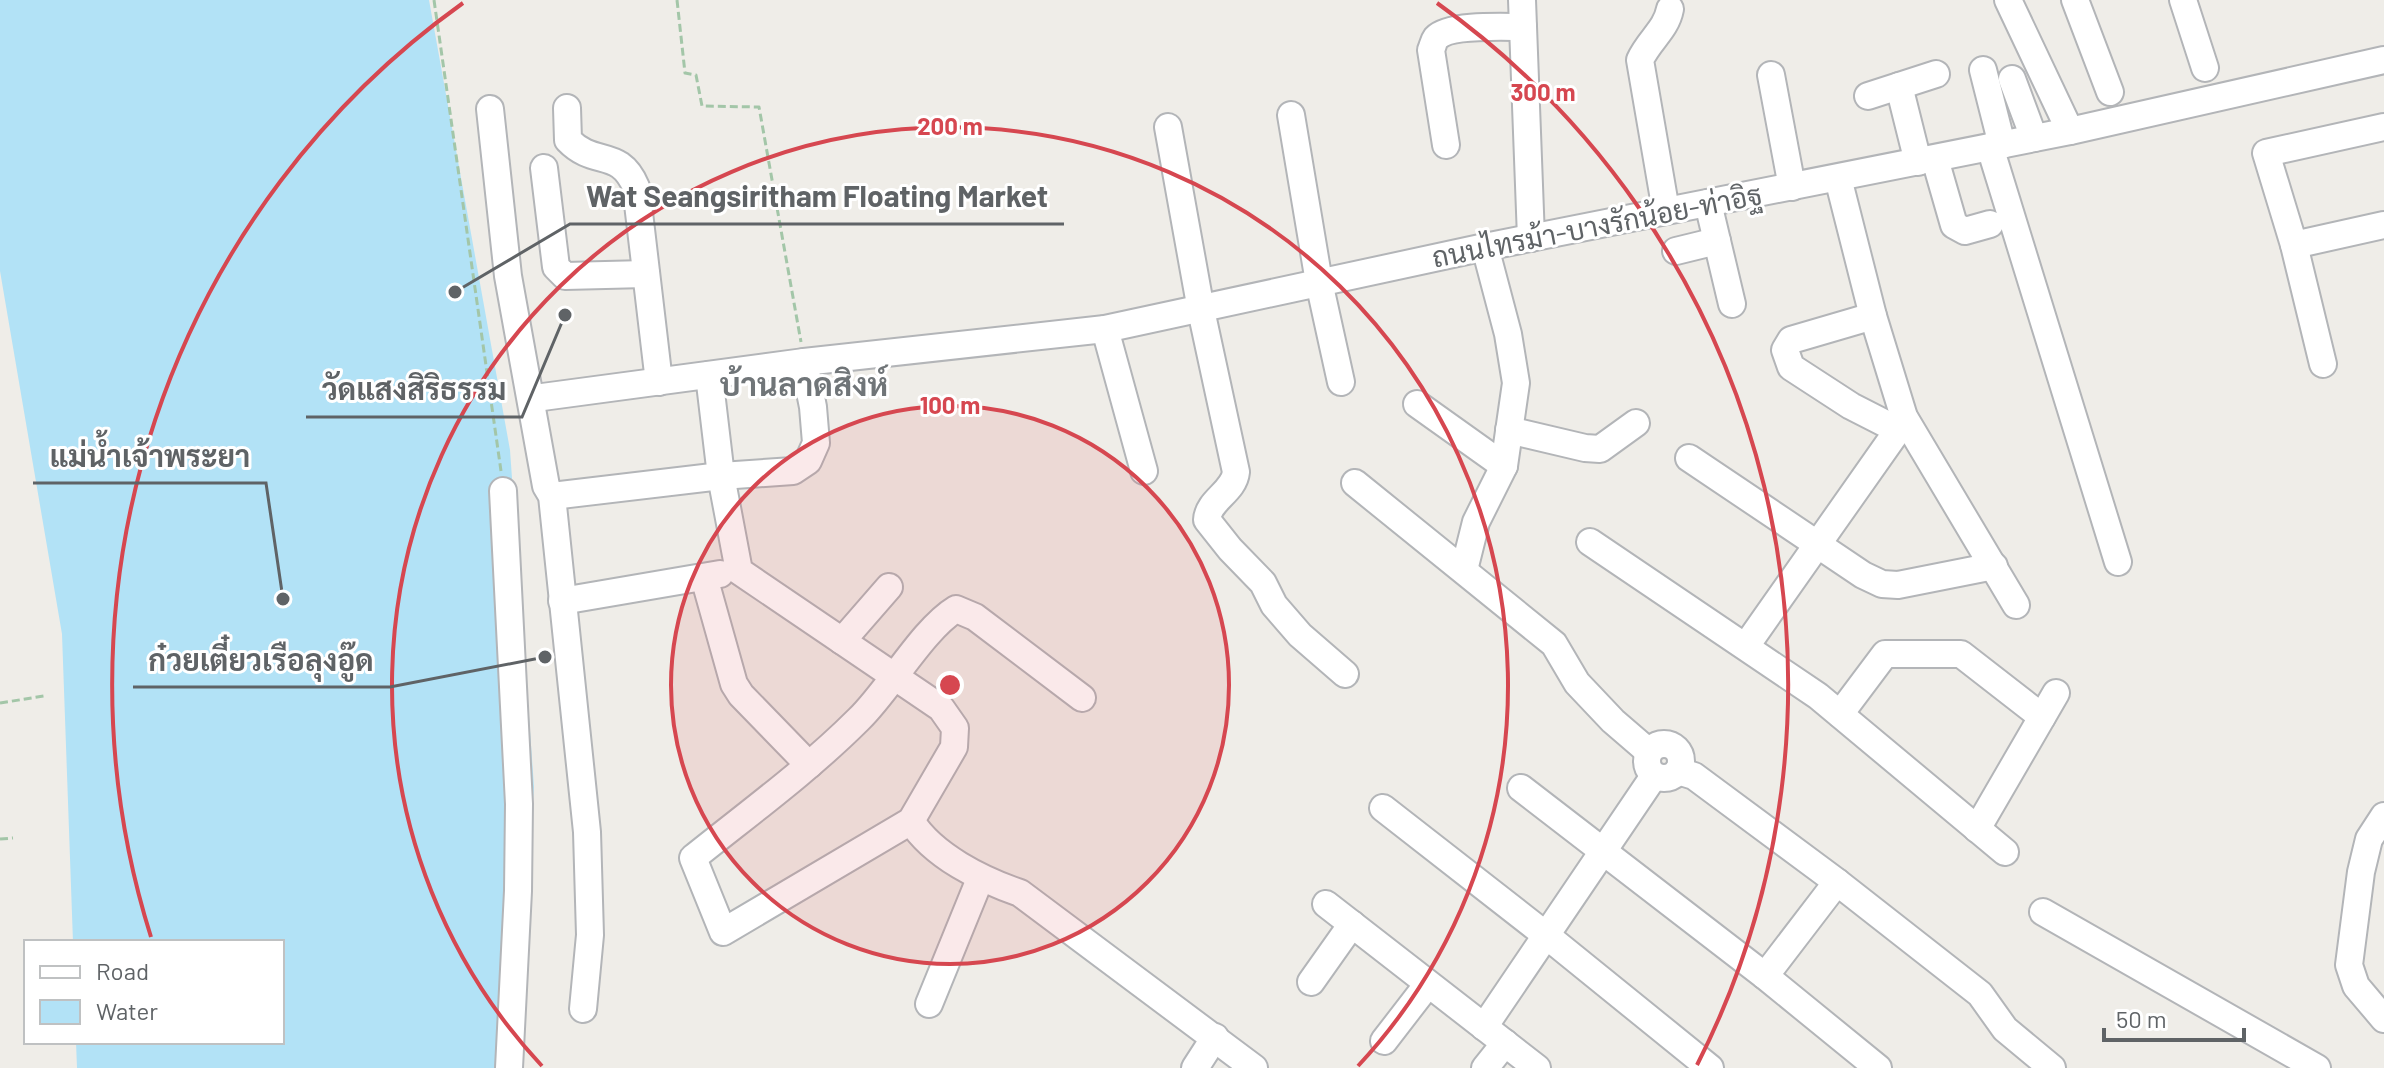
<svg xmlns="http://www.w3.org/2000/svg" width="2384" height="1068" font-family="Barlow,Sarabun,sans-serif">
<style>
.water{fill:#b2e2f6}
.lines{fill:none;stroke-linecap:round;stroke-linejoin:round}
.minor-casing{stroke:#b3b5b8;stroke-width:30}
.path{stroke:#a3c6a8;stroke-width:3;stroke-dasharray:8 4;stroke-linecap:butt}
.minor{stroke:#fff;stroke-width:26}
.ring{fill:none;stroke:#d64750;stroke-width:4}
.labels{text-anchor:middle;stroke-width:6;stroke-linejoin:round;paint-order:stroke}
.street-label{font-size:28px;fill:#5f6366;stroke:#fff}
.quarter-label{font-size:32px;font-weight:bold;fill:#707578;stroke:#fff}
.centre{fill:#d64750;stroke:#fff;stroke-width:4}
.ring-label{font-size:24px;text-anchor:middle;font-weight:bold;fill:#d64750;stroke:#fff;stroke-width:6;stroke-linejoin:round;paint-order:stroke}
.leader{fill:none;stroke:#5f6366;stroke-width:3}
.callout-dot{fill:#5f6366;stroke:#fff;stroke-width:3}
.callout-label{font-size:30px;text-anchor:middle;font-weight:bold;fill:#5f6366;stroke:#fff;stroke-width:6;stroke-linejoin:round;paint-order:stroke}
</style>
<rect width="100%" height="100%" fill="#efede8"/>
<!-- water -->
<path class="water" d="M0 0H429L510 450 534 787 523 937 506 1068H77L76 1042H282V942H73L62 634 0 271Z"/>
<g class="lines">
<!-- minor casing -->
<g class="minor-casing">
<g id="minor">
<path d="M1522 0 1531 238"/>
<path d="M2008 0 2070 131"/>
<path d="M2075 0 2110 92"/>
<path d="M2183 0 2205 68"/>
<path d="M1983 70 2002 145"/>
<path d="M1771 75 1792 187"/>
<path d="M2012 79 2034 138"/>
<path d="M1899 86 1918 162"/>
<path d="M1868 96 1936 74"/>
<path d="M567 108 568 140C595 168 619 147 636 187L659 382"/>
<path d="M490 109 508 276 546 486 552 496 587 832 590 935 583 1009"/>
<path d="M1291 115 1319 282 1341 382"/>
<path d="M1168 127 1201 310 1236 472C1234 492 1208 500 1207 520L1230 549 1263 583 1274 605 1300 635 1345 674"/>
<path d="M1446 145 1431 50C1433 46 1433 42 1436 38 1449 24 1505 27 1523 27"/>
<path d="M1990 147 2118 562"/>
<path d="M1935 159 1954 225 1965 231 1990 224"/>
<path d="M544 168 556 267 565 276 646 274"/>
<path d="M1838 178 1873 316 1904 417 2016 605"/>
<path d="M1708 203 1732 304"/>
<path d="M1666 211 1640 60C1649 40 1666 30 1670 9"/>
<path d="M2294 245 2384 225"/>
<path d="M1676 251 1717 241"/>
<path d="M1873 316 1791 340 1785 350 1791 367 1851 406 1898 430"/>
<path d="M1105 329 1144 471"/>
<path d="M2323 364 2294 245 2266 153 2384 127"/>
<path d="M709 375 721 476 739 571 941 708 955 728 954 747 911 821 723 932 693 858C749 813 808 770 859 719 889 690 923 629 956 609L975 617 1082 698"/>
<path d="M535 398 804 362 1105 329 1485 247 2070 131 2384 60"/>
<path d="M1417 404 1504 466"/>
<path d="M1509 430 1585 448 1600 449 1636 423"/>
<path d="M1689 458 1863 575 1882 584 1898 585 1994 566"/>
<path d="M1355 483 1554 644 1577 683 1613 721 1649 752"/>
<path d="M503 491 519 804 518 891 509 1068"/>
<path d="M552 496 721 476 793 471 808 461 816 443 813 407 804 362"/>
<path d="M1590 542 1818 696 2005 852"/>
<path d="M1464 570 1476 522 1504 466 1516 383 1508 334 1485 247"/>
<path d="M704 577 734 684 741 695 809 765"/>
<path d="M562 601 720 574"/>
<path d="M842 641 889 587"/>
<path d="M1746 646 1898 430 1904 417"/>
<path d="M1840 714 1885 654H1961L2042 717"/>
<circle cx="1664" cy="761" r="17"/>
<path d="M1678 771 1694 776 1837 882 1980 994 2005 1029 2052 1068"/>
<path d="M1521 788 1765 976 1878 1068"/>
<path d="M1383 808 1547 936 1710 1068"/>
<path d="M2384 816 2369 839 2361 872 2349 965 2356 986 2384 1019"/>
<path d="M911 821C933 856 982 880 1020 893L1254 1068"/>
<path d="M1977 829 2056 693"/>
<path d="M1326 904 1537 1068"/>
<path d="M2043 912 2317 1068"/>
<path d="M1765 976 1837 882"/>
<path d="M1311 982 1352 924"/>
<path d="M929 1004 980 879"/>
<path d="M1484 1027 1654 776"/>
<path d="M1384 1041 1428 984"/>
<path d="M1195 1068 1215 1037"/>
<path d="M1485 1068 1505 1043"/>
</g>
</g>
<!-- path -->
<g class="path">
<path d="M434 0 501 471"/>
<path d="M677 0 685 73 696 75 702 106 759 107 801 342"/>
<path d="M0 703 44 696"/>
<path d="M0 839 13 838"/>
</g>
<!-- minor -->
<use href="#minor" class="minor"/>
</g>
<!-- distance rings -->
<circle cx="950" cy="685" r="279" fill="#d64750" fill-opacity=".12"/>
<g class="ring">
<circle cx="950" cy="685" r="279"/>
<path d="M542 1066A558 558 0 1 1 1358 1066"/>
<path d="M151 937A838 838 0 0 1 463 3M1437 3A838 838 0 0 1 1697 1065"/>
</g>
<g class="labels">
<!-- street labels -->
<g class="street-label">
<text transform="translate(1597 226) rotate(-11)" y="10">ถนนไทรม้า-บางรักน้อย-ท่าอิฐ</text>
</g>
<!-- quarter labels -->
<g class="quarter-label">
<text x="804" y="396">บ้านลาดสิงห์</text>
</g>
</g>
<circle cx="950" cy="685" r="12" class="centre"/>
<g class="ring-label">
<text x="1543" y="101">300 m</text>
<text x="950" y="135">200 m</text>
<text x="950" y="414">100 m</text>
</g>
<!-- callouts -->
<path class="leader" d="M455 292L570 224H1064M565 315L522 417H306M283 599L266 483H33M545 657L390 687H133"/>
<g class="callout-dot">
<circle cx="455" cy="292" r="8"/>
<circle cx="565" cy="315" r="8"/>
<circle cx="283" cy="599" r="8"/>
<circle cx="545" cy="657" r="8"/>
</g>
<g class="callout-label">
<text x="817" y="207">Wat Seangsiritham Floating Market</text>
<text x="414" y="400">วัดแสงสิริธรรม</text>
<text x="150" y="467">แม่น้ำเจ้าพระยา</text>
<text x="261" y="671">ก๋วยเตี๋ยวเรือลุงอู๊ด</text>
</g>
<!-- legend -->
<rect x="24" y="940" width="260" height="104" fill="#ffffff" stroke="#bfc1c2" stroke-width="2"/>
<rect x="40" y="966" width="40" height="12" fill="#ffffff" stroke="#bfc1c2" stroke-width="2"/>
<text x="96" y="980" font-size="24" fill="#5f6366">Road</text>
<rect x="40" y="1000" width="40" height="24" fill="#b2e2f6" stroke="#bfc1c2" stroke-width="2"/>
<text x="96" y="1020" font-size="24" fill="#5f6366">Water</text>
<!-- scale -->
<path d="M2104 1028v12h140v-12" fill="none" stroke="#5f6366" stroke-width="4"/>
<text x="2116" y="1028" font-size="24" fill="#5f6366" stroke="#ffffff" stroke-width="6" paint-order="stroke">50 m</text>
</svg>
